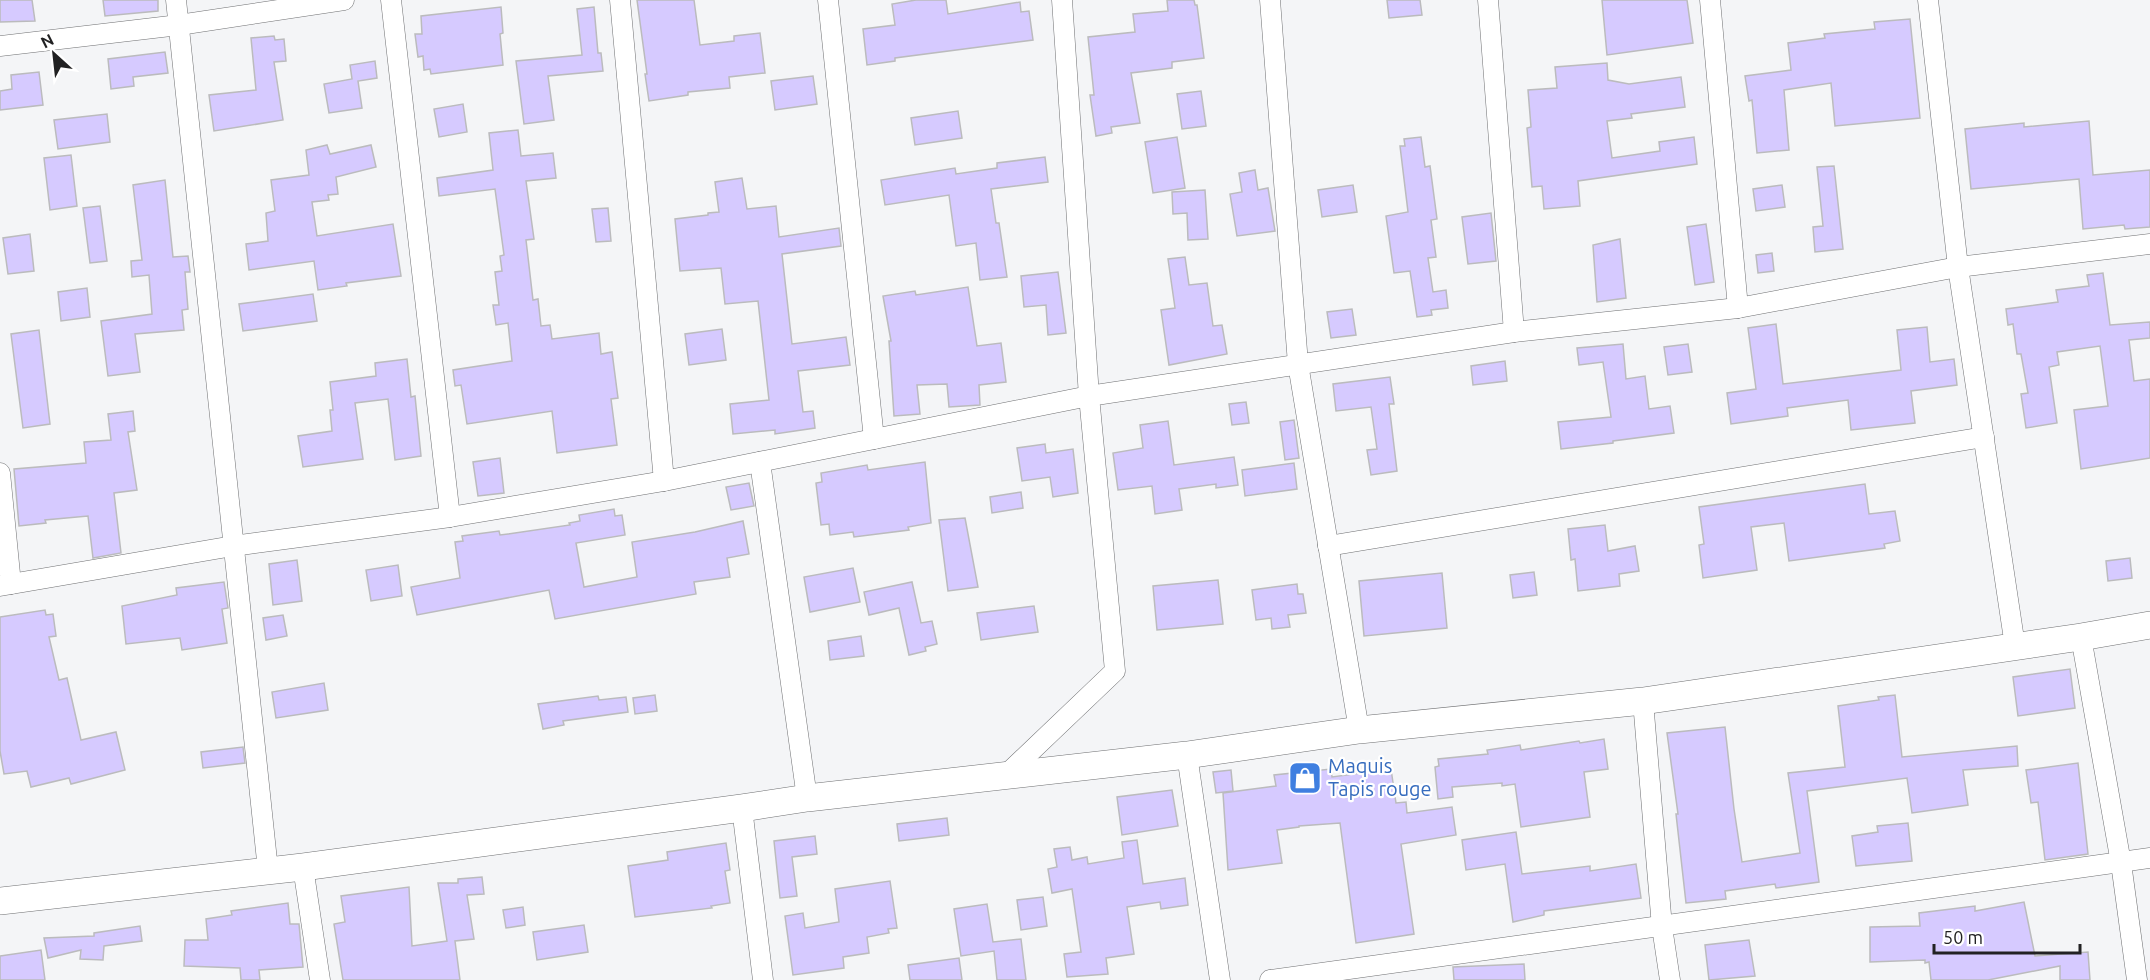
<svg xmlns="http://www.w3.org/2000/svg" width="2150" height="980" font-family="Ubuntu,sans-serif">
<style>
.building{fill:#d6caff;stroke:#bbbbbd;stroke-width:1.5}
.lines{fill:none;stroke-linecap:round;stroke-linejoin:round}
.street-casing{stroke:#6f7072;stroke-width:21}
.secondary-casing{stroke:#6f7072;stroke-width:28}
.street{stroke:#fff;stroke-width:20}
.secondary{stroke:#fff;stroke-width:27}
.labels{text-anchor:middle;stroke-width:4.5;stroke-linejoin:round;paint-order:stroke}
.shop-label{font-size:20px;fill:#366cbe;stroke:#fff;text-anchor:start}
</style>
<rect width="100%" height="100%" fill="#f4f5f7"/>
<!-- building -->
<g class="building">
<path d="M0 0H32L35 21 0 22Z"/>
<path d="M103 0H158V11L105 16Z"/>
<path d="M637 0H694L700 45 734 41V36L760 33 765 73 729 77 730 88 688 92V95L649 101 645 74H647Z"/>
<path d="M916 0H946L948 14 1020 2 1021 12 1029 11 1033 40 895 58V61L867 65 863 29 895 25 892 4Z"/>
<path d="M1167 0H1194L1195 5H1197L1204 58 1172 62V68L1131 73 1140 123 1111 127 1112 133 1096 136 1090 95H1094L1088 37 1135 32 1133 14 1168 11Z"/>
<path d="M1387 0H1420L1422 15 1389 18Z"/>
<path d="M1602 0H1687L1693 43 1607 55Z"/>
<path d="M501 7 503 33 500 34 503 65 431 74 430 69 424 70 423 56 418 57 415 34H422L421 16Z"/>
<path d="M594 7 598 53H601L603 71 548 76 554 120 524 124 516 61 582 55 577 9Z"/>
<path d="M1910 19 1920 118 1835 126 1831 83 1784 90 1789 150 1757 153 1752 100 1749 101 1745 76 1791 70 1788 43 1825 38 1824 34 1875 29 1874 22Z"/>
<path d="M274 36 275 40 284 39 286 61 274 62 283 120 214 131 209 95 256 90 251 38Z"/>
<path d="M165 52 168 73 133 77 134 86 111 89 108 59Z"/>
<path d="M375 61 377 78 358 81 362 108 329 113 324 84 352 79 350 65Z"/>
<path d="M1607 63 1608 80 1629 84 1681 77 1685 107 1631 114 1632 118 1607 121 1612 158 1660 151 1659 142 1694 137 1697 164 1578 181 1580 206 1544 209 1542 186 1532 187 1527 128 1531 127 1528 90 1557 88 1555 67Z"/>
<path d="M39 72 43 105 0 110V91L12 89 11 75Z"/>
<path d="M813 76 817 104 775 110 771 81Z"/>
<path d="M1201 91 1206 126 1182 129 1177 94Z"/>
<path d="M463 104 467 132 439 137 434 109Z"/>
<path d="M958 111 962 138 915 145 911 118Z"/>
<path d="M107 114 110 142 58 149 54 120Z"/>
<path d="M2089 121 2093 175 2150 170V227L2125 229 2124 225 2083 229 2079 179 1971 189 1965 129 2024 123V127Z"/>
<path d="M518 130 521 156 553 153 556 178 526 181 534 239 526 240 533 300 538 299 541 326 550 325 552 339 599 333 601 354 612 352 618 398 611 399 617 445 557 453 552 411 467 424 461 385 455 386 453 370 512 361 508 323 496 325 493 305H499L495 272 502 271 500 256 504 255 495 189 439 196 437 178 493 170 489 133Z"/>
<path d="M1177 137 1185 188 1153 193 1145 142Z"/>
<path d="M1421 137 1425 167 1430 166 1437 219 1431 220 1436 257 1428 258 1433 292 1446 290 1448 308 1431 310 1432 315 1417 317 1410 271 1394 273 1386 216 1408 212 1400 146H1405L1404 139Z"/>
<path d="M327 145 330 154 371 145 376 167 336 177 338 194 328 195 329 200 312 202 317 236 393 224 401 276 346 283 347 286 318 290 314 261 249 270 246 244 268 241 266 213 275 211 271 180 309 175 306 150Z"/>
<path d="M71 155 77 206 50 210 44 158Z"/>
<path d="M1045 157 1048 182 991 189 996 223H999L1007 277 980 280 976 243 956 246 949 195 885 205 881 180 955 168 956 174 997 168V163Z"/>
<path d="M1834 166 1843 249 1815 252 1813 227 1823 226 1817 167Z"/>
<path d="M1255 170 1258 190 1268 188 1275 231 1237 236 1230 194 1242 192 1239 173Z"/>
<path d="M742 178 747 209 776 206 779 237 839 228 841 246 782 254 792 344 846 337 850 365 798 371 803 412 813 411 815 428 775 434V430L733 434 730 404 769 400 758 301 725 304 721 268 680 271 675 219 708 215V213L719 212 715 182Z"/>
<path d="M165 180 173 257 188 256 190 272H185L188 309 182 310 184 330 135 334 140 372 108 376 101 321 152 314 149 275 132 277 131 261 142 260 133 185Z"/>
<path d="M1353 185 1357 212 1322 217 1318 190Z"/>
<path d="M1782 185 1785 207 1756 211 1753 189Z"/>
<path d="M1205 190 1208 239 1188 240 1187 213 1173 214 1172 192Z"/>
<path d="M100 206 107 261 90 263 83 208Z"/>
<path d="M608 208 611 241 596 242 592 209Z"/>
<path d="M1491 213 1496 261 1468 264 1462 217Z"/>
<path d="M1706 224 1714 282 1695 285 1687 227Z"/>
<path d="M30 234 34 271 8 274 3 238Z"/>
<path d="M1620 239 1626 298 1597 302 1593 245Z"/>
<path d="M1772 253 1774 271 1758 273 1756 255Z"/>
<path d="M1185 257 1189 285 1207 283 1213 326 1222 325 1227 354 1169 365 1161 310 1175 308 1168 259Z"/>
<path d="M1058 272 1066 333 1048 335 1046 305 1024 307 1021 276Z"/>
<path d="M2103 273 2110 325 2150 322V338L2129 340 2134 381 2150 379V458L2081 469 2074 410 2108 406 2100 346 2057 352 2059 365 2049 367 2057 423 2026 428 2021 394 2028 393 2021 354H2017L2013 324 2008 325 2006 309 2058 302 2056 290 2089 286 2087 275Z"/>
<path d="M968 287 977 346 1001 343 1006 382 979 385 980 405 949 407 947 384 917 385 920 414 894 416 889 341H891L883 296 915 291 916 295Z"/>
<path d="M87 288 90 317 61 321 58 292Z"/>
<path d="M313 294 317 321 243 331 239 304Z"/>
<path d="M1352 309 1356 335 1331 338 1327 312Z"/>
<path d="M1776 324 1783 384 1901 370 1897 330 1927 327 1930 362 1954 359 1957 385 1911 391 1915 423 1851 430 1848 400 1787 408 1788 416 1731 424 1727 393 1756 389 1748 328Z"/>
<path d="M722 329 726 360 689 365 685 334Z"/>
<path d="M39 330 50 424 23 428 11 334Z"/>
<path d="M1623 344 1626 379 1645 376 1649 409 1670 406 1674 433 1613 441V443L1561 449 1558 422 1611 417 1603 362 1579 365 1577 348Z"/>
<path d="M1688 344 1692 372 1668 375 1664 347Z"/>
<path d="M407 359 411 397 415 396 421 456 395 460 388 399 355 403 363 459 303 467 298 436 332 431 330 410H333L330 382 376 376 375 363Z"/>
<path d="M1505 361 1507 381 1473 385 1471 366Z"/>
<path d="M1390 377 1394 404H1389L1397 471 1371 475 1367 450 1377 449 1371 407 1336 411 1333 384Z"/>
<path d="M1246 402 1249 423 1232 425 1229 404Z"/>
<path d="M133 411 135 431 128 432 137 490 114 493 121 553 93 558 88 516 45 520 46 523 19 526 14 469 86 463 84 442 111 440 108 414Z"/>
<path d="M1294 420 1299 458 1285 460 1280 422Z"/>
<path d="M1168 421 1174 465 1234 457 1238 485 1216 488V484L1179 489 1182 510 1155 514 1152 486 1118 490 1113 453 1143 448 1140 425Z"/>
<path d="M1045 444 1046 453 1073 449 1078 493 1053 497 1050 477 1022 481 1017 448Z"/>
<path d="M500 458 504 493 478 496 473 462Z"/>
<path d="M925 462 931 523 908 527 909 530 854 537 853 532 830 535 829 524 821 525 816 483 822 482 821 473 867 465 868 470Z"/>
<path d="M1294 463 1297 489 1245 496 1242 470Z"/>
<path d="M749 483 754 506 731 510 726 487Z"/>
<path d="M1865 484 1869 514 1895 511 1900 541 1884 544 1885 548 1789 561 1784 523 1751 527 1757 570 1703 578 1699 545 1704 544 1699 507Z"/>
<path d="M1021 492 1023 508 992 513 990 497Z"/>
<path d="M614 509 615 516 622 515 625 535 576 543 584 587 637 577 632 542 695 532 743 521 749 554 727 558 730 577 694 582 696 594 555 619 549 590 417 615 411 587 460 578 455 542 463 541 462 536 499 531 500 535 508 534 570 525 569 523 580 521 579 515Z"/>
<path d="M965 518 978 587 948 591 939 520Z"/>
<path d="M1605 525 1608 551 1635 546 1639 571 1619 574 1620 586 1578 591 1575 559 1571 560 1568 529Z"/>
<path d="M2130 558 2132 578 2108 581 2106 561Z"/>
<path d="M297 560 302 601 273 605 269 564Z"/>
<path d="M398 565 402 596 371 601 366 570Z"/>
<path d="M853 568 860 602 810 612 804 577Z"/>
<path d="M1534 572 1537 595 1513 598 1510 575Z"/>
<path d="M1442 573 1447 628 1364 636 1359 581Z"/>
<path d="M1218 580 1223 624 1157 630 1153 586Z"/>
<path d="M224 582 228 608 222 609 227 643 182 650 180 638 126 644 122 606 177 595 176 588Z"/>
<path d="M912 582 921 623 932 621 937 644 925 647 926 651 909 655 899 608 869 615 864 592Z"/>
<path d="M1297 584 1298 594H1303L1306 613 1288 615 1290 627 1272 629 1271 618 1256 620 1252 590Z"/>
<path d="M1034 606 1038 632 981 640 977 613Z"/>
<path d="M45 610 46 615 53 614 56 636 49 637 59 680 67 678 81 740 116 732 125 770 71 784 69 778 31 787 27 771 4 774 0 751V617Z"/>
<path d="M283 615 287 636 266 640 263 618Z"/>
<path d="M861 636 864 656 830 660 828 641Z"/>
<path d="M2070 669 2075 708 2018 716 2013 677Z"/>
<path d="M324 683 328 710 276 718 272 692Z"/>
<path d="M655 695 657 711 635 714 633 698Z"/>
<path d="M1895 695 1902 757 2017 746 2018 766 1963 770 1968 805 1912 813 1907 778 1807 791 1819 882 1776 888 1775 884 1725 891 1726 899 1686 903 1676 814H1678L1667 733 1725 727 1734 809 1742 862 1800 853 1788 773 1845 767 1838 706 1879 700 1878 697Z"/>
<path d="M598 696 599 700 626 697 628 712 563 721 564 725 543 729 538 704Z"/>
<path d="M1604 739 1608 769 1584 772 1590 817 1521 827 1515 784 1502 786V783L1452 787 1453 797 1438 799 1435 767 1439 766 1438 759 1488 754 1487 750 1520 745 1521 750 1579 741 1580 743Z"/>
<path d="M243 747 245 763 203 768 201 752Z"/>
<path d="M2078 763 2088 854 2045 860 2038 802 2031 803 2026 770Z"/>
<path d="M1331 769 1332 777 1391 769 1396 803 1406 802 1407 813 1452 807 1456 835 1401 844 1414 934 1356 943 1340 823 1299 826V827L1277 830 1282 863 1228 870 1223 793 1276 786 1274 775Z"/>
<path d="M1231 770 1233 791 1216 793 1213 772Z"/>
<path d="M1172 790 1178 826 1122 835 1117 797Z"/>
<path d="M947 818 949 835 899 841 897 824Z"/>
<path d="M1908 823 1912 861 1856 866 1852 836 1878 832 1877 826Z"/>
<path d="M1516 832 1522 874 1590 866V871L1636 864 1641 898 1544 911V915L1513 922 1505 864 1466 870 1462 840Z"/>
<path d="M815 836 817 854 792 857 797 896 780 898 774 841Z"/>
<path d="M1137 840 1143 884 1185 878 1188 905 1161 909 1160 902 1127 907 1134 954 1106 958 1108 974 1067 977 1064 954 1081 952 1072 889 1052 893 1048 869 1057 867 1054 849 1070 847 1072 860 1087 857 1088 864 1124 858 1122 842Z"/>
<path d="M726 843 730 870 725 871 730 903 711 906 712 908 635 917 628 866 668 860 667 852Z"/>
<path d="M482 877 484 894 467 895 474 939 455 941 460 980H343L334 924 345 922 341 896 409 887 412 946 447 941 438 883H458V879Z"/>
<path d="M890 881 897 928 888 929 889 933 867 937 869 953 843 957 844 968 793 975 785 916 803 913 805 928 839 922 835 889Z"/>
<path d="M1043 897 1047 926 1021 930 1017 900Z"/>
<path d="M2024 902 2035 956 2088 952 2090 980H2060V966L1988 980H1931L1929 962 1925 963V960L1870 962V927L1920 926 1919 913 1975 906V911Z"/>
<path d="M288 903 290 924H299L303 967 259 970 260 980H241L240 968 184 966 185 940H208L206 919 232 915 231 911Z"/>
<path d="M987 904 993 942 1021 939 1026 980H997L994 951 961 956 954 909Z"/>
<path d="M523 907 525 925 506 928 503 910Z"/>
<path d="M584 925 588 952 537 960 533 932Z"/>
<path d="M140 926 142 941 104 946 103 960 80 959 81 950 48 958 44 938 94 936V933Z"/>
<path d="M1749 940 1755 976 1709 980 1705 945Z"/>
<path d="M41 950 45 980H0V956Z"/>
<path d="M959 958 962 980H910L908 965Z"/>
<path d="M1524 964 1525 980H1454L1453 967Z"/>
</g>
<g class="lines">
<!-- street casing -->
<g class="street-casing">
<g id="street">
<path d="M176 0 268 870"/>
<path d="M391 0 450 517"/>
<path d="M620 0 664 481"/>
<path d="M828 0 874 439"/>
<path d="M1270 0 1298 364 1359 730"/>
<path d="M1488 0 1514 332"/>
<path d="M1710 0 1738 308"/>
<path d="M1928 0 1958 267 2015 646"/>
<path d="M0 46 179 25 344 0"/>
<path d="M760 462 807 798"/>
<path d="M0 473 11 584"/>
<path d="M1328 546 1984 437"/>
<path d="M0 586 233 546 450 517 664 481 1089 396 1514 332 1738 308 1958 267 2150 244"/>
<path d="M2081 637 2121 863 2137 980"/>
<path d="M1643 701 1662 927 1670 980"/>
<path d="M1187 755 1220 980"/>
<path d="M1006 775 1115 671 1089 396 1062 0"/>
<path d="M742 808 763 980"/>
<path d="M303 867 320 980"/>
<path d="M1270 980 2150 858"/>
</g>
</g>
<!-- secondary casing -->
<g class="secondary-casing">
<path id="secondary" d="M0 901 303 867 742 808 807 798 1187 755 1359 730 1643 701 2081 637 2150 625"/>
</g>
<!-- street -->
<use href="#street" class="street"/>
<!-- secondary -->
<use href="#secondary" class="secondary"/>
</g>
<!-- icons -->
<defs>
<g id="shop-square" transform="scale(1.725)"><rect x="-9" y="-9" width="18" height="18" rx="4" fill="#3f7fe0" stroke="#fff"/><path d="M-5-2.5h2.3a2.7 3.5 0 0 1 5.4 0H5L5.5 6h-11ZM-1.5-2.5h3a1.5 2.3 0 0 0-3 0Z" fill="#fff"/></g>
</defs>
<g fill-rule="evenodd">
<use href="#shop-square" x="1305" y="778"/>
</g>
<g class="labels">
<!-- shop labels -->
<g class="shop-label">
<text x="1328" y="773">Maquis<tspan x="1328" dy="23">Tapis rouge</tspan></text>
</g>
</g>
<!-- north arrow -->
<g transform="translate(54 54) rotate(333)" stroke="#ffffff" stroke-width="4.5" paint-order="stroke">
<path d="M0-4.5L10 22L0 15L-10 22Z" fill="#222223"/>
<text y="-9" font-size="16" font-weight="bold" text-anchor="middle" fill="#222223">N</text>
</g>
<!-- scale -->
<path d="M1934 944v9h146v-9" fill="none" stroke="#222223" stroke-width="3"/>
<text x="1943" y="944" font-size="18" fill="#222223" stroke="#ffffff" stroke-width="4.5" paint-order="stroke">50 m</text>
</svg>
